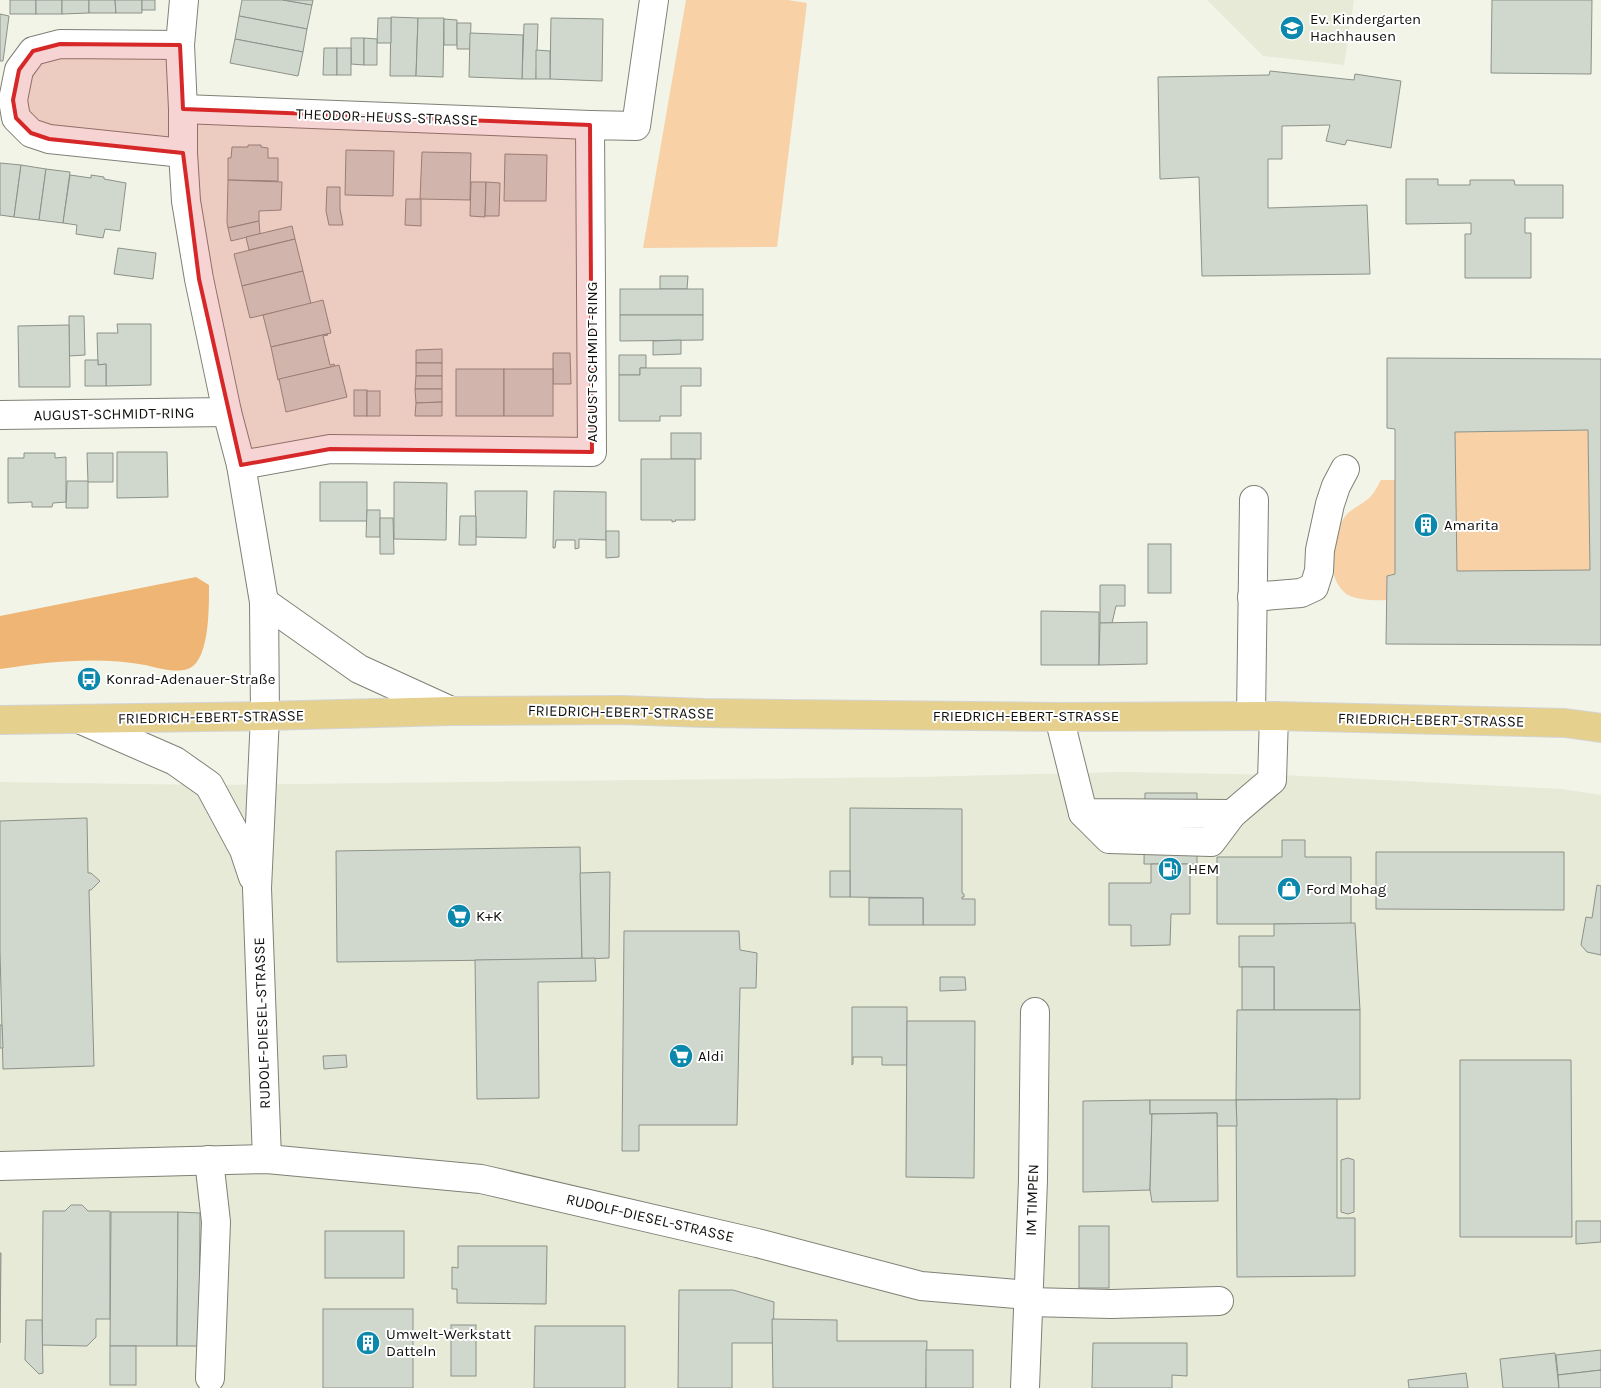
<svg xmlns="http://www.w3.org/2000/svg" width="1601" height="1388" font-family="Karla,sans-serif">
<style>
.built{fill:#e7ead6}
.green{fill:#f8d1a7}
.forest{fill:#eeb575}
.building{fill:#d0d8cd;stroke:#8c9289;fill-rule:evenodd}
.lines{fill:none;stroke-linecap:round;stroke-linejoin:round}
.minor-casing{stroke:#7f8176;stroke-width:30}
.major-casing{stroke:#d4d4d3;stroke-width:30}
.minor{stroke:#fff;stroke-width:28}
.major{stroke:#e5d08e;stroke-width:28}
.marked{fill:#d62828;fill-opacity:0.2;stroke:#d62828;stroke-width:4;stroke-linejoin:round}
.labels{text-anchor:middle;stroke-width:4;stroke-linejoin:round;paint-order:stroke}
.poi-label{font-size:15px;fill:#0f100c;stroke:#fff;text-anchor:start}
.street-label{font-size:15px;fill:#0f100c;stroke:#fff}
</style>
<rect width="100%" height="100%" fill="#f2f4e8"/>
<!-- built -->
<g class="built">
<path d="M1207 0H1354L1344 65 1263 56Z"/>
<path d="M1124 772 1283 775 1562 789 1601 795V1388H0V782L209 785 917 777Z"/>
</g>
<!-- green -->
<g class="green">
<path d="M686 0H788L807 3 777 247 643 248Z"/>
<path d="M1588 430 1590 570 1457 571 1455 432Z"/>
<path d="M1381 480H1395V574L1387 576V600C1376 601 1353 600 1345 593 1325 575 1330 539 1344 518 1350 509 1360 506 1368 499 1374 494 1377 487 1381 480Z"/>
</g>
<!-- forest -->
<path class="forest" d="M196 577 209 585C209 605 210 658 190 668 177 674 158 668 145 665 97 656 47 662 0 669V616Z"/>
<!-- building -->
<g class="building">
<rect x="10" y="0" width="26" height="14"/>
<rect x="36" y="0" width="26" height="14"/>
<path d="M62 0H89V13L62 14Z"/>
<path d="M89 0H115L116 13H89Z"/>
<path d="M115 0H142V13H116Z"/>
<rect x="142" y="0" width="13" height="10"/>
<path d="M242 0H283L312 5 307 29 239 16Z"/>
<path d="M283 0H313L312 5Z"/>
<path d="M1492 0H1592L1591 74 1491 73Z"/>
<path d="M0 14 9 16 3 61H0Z"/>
<path d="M239 16 307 29 303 52 235 39Z"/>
<path d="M391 17 418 18 416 76H390Z"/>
<path d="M378 18H391V43H377Z"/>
<path d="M418 18H444L443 77 416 76Z"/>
<path d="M551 18 603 19 602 81 550 79Z"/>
<path d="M444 19 457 20V45H444Z"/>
<path d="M457 23H471L470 49H457Z"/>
<path d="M524 24H538L536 79H522Z"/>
<path d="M470 33 523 35 522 79 469 77Z"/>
<path d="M351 38H364V65L351 64Z"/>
<path d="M364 38 377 39V65H364Z"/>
<path d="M235 39 303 52 298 76 230 63Z"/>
<path d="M324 48H337V75H323Z"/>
<rect x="337" y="48" width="14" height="27"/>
<path d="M536 50 550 51V79H536Z"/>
<path d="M1270 71 1354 80 1355 74 1401 81 1391 148 1347 140 1345 145 1326 141 1330 125 1282 126V159H1268V208L1367 205 1370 274 1202 276 1199 177 1160 179 1158 77 1269 75Z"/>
<path d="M248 145H261V147L268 148V158H278V181L228 180V158H231L232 147H248Z"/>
<path d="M346 150 394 151 393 196 345 195Z"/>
<path d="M422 152 471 153 470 200 420 199Z"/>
<path d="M505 154 547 155 546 201H504Z"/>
<path d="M0 163 21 165 14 217 0 215Z"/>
<path d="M21 165 46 169 39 220 14 217Z"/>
<path d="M46 169 70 172 63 223 39 220Z"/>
<path d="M70 175 91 178V175L104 177V179L126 183 120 231 105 229 103 238 76 234 77 225 63 223Z"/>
<path d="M1406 179H1438V185H1470V180H1514L1515 185H1563V218H1525V233H1531V278H1465V234H1471V223L1406 224Z"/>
<path d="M228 180 282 182 281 210 259 211V221L228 228 227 222Z"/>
<path d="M471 182H486L485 217 470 216Z"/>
<path d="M486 182 500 183 499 216H485Z"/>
<path d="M327 187H340V209L343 225H329L326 211Z"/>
<path d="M406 199H421V226L405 225Z"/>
<path d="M259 221 260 234 231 241 228 228Z"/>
<path d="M292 226 295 239 249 250 246 237Z"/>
<path d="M295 239 303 271 242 286 234 254Z"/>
<path d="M118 248 156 253 153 279 114 274Z"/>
<path d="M303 271 311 304 250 318 242 286Z"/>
<path d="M660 276H688L687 289H660Z"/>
<rect x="620" y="289" width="83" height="26"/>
<path d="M323 300 331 333 271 347 263 315Z"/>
<path d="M620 315H703V340L620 341Z"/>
<path d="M69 316H84L85 355 69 356Z"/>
<path d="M117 324H151V385L106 386V364L98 365 97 333H118Z"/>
<path d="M69 325 70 387H19L18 326Z"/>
<path d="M327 334 328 335 323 336 330 365 334 364 335 366 278 380 271 347Z"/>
<path d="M681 340V354L653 355V341Z"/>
<path d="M442 349V363H416V350Z"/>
<path d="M553 353H570L571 384H553Z"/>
<path d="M619 355H646V368H640V375H619Z"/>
<path d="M1387 358 1601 359V645L1386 644 1387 576 1395 574V429L1387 428ZM1588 430 1590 570 1457 571 1455 432Z"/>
<path d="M85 360H98V365L106 364V386H85Z"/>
<rect x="416" y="363" width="26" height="13"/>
<path d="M339 365 347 397 286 412 279 379Z"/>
<path d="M640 368H701V386H681V416H660V421H619V375H640Z"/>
<rect x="456" y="369" width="48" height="47"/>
<rect x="504" y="369" width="49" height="47"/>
<path d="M416 376H442V389H415Z"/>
<path d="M415 389H442V402L416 403Z"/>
<rect x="354" y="390" width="13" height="26"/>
<rect x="367" y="391" width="13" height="25"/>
<path d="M442 402V416H415L416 403Z"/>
<rect x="671" y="433" width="30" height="26"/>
<path d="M117 452H167L168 497 117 498Z"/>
<path d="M24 453H55V458L66 457V502L53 503 52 507H32V502L8 503V458H24Z"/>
<path d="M87 453H113V482H88Z"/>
<path d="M641 459H695V520H675L676 521 672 522V520H641Z"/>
<path d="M67 481H88V508H66Z"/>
<rect x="320" y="482" width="47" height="39"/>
<path d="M394 482 447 483 446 540 394 539Z"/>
<path d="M475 491H527L526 538 476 537Z"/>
<path d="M554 491 606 492V540L579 539V548L575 549V540H556L555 548H553Z"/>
<path d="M367 510H380V537H366Z"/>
<path d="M460 516H476V545H459Z"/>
<path d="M380 518H393L394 554H380Z"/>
<path d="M606 531H619V557L606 558Z"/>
<rect x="1148" y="544" width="23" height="49"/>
<path d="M1100 585H1125V606H1116L1112 623H1100Z"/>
<path d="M1041 611 1099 612V665H1041Z"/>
<path d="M1147 622V664L1099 665 1100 623Z"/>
<path d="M1145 793H1197V864H1144Z"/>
<path d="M850 808 962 809V893L964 894V897H962V899H975V925H923V898L850 897Z"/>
<path d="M87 818 88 873H91L100 881 91 890H89L94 1066 3 1069 0 951V821Z"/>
<path d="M1282 840H1305V857H1351V924H1217V857H1282Z"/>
<path d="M580 847 582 959 337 962 336 851Z"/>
<path d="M1376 852H1564V910L1376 909Z"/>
<path d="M1151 864H1190V914H1171L1170 945 1131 946V925H1109V883H1151Z"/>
<rect x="830" y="871" width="20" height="26"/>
<path d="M610 872 609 958 582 959 580 873Z"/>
<path d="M1597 885 1601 886V955L1587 952 1581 945 1586 917 1592 918Z"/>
<rect x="869" y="898" width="54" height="27"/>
<path d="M1351 923H1355L1360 1010H1274V967H1239V936H1274V924Z"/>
<path d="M624 931H739L740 950 757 953 756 988H740L737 1125H639V1151H622Z"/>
<path d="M595 958 596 981 538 982 539 1098 477 1099 475 960Z"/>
<rect x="1242" y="967" width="32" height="43"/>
<path d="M940 977H965L966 990 940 991Z"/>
<path d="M852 1007H907V1065H882V1057H853V1064L852 1065Z"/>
<path d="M1237 1010H1360V1099L1236 1100Z"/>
<path d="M907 1021H975L974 1178 906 1177Z"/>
<path d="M0 1025H2L3 1048H0Z"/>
<path d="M346 1055 347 1067 324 1069 323 1056Z"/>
<path d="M1460 1060H1571L1572 1237H1460Z"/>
<path d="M1337 1099V1218H1355V1276L1237 1277 1236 1100Z"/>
<path d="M1150 1100V1114H1152L1150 1190 1083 1192V1101Z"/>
<path d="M1150 1100H1236L1237 1126H1217V1113L1150 1114Z"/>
<path d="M1217 1113 1218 1201 1152 1202 1150 1190 1152 1114Z"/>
<path d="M1348 1158 1354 1160V1212L1348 1214 1341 1212V1160Z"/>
<path d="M71 1205H82L88 1211H110V1319H96V1337L87 1346 42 1345 43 1211H65Z"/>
<path d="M111 1212H178L177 1346H110Z"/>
<path d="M178 1212 200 1213 199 1346H177Z"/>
<path d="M1576 1221H1601V1242L1576 1244Z"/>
<rect x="1079" y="1226" width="30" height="62"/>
<rect x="325" y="1231" width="79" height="47"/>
<path d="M458 1246H547L546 1304 457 1303V1289H452V1267L458 1268Z"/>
<path d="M0 1253H1L0 1343Z"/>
<path d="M679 1290H733L774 1302 773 1343H732V1388H678Z"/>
<rect x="323" y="1309" width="90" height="79"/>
<path d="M772 1319 837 1320V1341H927L926 1388H773Z"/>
<path d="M26 1320H42L43 1373 39 1374 25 1360Z"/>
<rect x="451" y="1325" width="25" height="51"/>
<path d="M535 1326H625V1388H534Z"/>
<path d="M1093 1343H1187V1376L1172 1375V1388H1092Z"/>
<rect x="110" y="1346" width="26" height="39"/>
<rect x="926" y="1350" width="47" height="38"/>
<path d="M1601 1350V1370L1558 1375 1556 1355Z"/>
<path d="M1555 1353 1559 1388H1503L1500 1359Z"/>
<path d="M1601 1370V1388H1559L1558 1375Z"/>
<path d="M1466 1373 1468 1388H1409L1408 1380Z"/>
</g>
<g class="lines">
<!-- minor casing -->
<g class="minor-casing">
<g id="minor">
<path d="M184 0 180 45 183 109V153L186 201 199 279 227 412 241 465 264 602 265 716 257 888 267 1159"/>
<path d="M180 45 60 44 33 51 19 70 13 100 16 118 31 133 49 139 183 153"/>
<path d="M183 109 590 125"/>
<path d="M0 415 227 412"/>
<path d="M241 465 330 449 592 452 590 125 636 126 654 0"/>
<path d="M1252 597 1301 593 1314 587 1319 571 1320 550 1330 504 1336 486 1345 469"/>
<path d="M264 602 359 669 451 711"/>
<path d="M1251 716 1254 500"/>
<path d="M1059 717 1083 813 1232 814 1272 780 1274 716"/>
<path d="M79 719 175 761 209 785 244 850 253 877"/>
<path d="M1083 813 1109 839 1211 842 1232 814"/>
<path d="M209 1160 216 1222 210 1378"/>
<path d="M0 1166 267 1159 481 1179 757 1243 921 1286 1029 1295"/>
<path d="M1028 1302 1111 1304 1219 1301"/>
<path d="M1025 1388 1033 1180 1035 1012"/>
</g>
</g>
<!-- major casing -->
<g class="major-casing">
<path id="major" d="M0 720 265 716 451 711 622 710 704 713 1059 717 1274 716 1565 723 1601 728"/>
</g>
<!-- minor -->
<use href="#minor" class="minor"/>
<!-- major -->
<use href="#major" class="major"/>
</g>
<!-- marked area -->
<path class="marked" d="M60 44 180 45 183 109 590 125 592 452 330 449 241 465 199 279 183 153 49 139 31 133 16 118 13 100 19 70 33 51Z"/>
<!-- icons -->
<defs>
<g id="school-disc" transform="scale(1.25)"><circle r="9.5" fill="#0b88ab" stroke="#fff"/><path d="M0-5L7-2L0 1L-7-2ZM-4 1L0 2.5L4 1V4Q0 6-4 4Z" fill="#fff"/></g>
<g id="building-disc" transform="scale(1.25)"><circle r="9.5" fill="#0b88ab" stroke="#fff"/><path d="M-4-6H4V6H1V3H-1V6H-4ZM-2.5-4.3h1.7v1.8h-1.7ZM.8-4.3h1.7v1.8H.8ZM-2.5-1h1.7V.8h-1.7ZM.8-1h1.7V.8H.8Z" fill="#fff"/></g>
<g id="bus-disc" transform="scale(1.25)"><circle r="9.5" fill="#0b88ab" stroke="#fff"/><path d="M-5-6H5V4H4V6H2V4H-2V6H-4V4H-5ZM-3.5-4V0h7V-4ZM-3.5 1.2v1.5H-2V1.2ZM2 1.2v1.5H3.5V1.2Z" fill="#fff"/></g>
<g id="fuel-disc" transform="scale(1.25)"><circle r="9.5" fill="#0b88ab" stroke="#fff"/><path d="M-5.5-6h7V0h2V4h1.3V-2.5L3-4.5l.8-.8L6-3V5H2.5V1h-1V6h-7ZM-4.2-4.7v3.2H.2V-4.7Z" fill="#fff"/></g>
<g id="shop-disc" transform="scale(1.25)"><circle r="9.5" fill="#0b88ab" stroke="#fff"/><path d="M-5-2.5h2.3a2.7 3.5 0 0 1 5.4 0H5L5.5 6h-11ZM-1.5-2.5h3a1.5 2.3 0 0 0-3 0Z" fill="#fff"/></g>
<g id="supermarket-disc" transform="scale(1.25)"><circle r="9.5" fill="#0b88ab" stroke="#fff"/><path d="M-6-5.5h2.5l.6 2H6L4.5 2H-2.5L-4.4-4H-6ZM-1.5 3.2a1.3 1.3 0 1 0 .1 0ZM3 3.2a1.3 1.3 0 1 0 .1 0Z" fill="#fff"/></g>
</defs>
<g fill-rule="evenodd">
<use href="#school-disc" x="1292" y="28"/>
<use href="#building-disc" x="1426" y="525"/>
<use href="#bus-disc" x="89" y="679"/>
<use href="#fuel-disc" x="1170" y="869"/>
<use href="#shop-disc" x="1289" y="889"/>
<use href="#supermarket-disc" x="459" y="916"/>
<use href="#supermarket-disc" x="681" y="1056"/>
<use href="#building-disc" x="368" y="1343"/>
</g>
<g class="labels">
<!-- poi labels -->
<g class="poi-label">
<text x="1310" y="24">Ev. Kindergarten<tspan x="1310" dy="17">Hachhausen</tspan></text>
<text x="1444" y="530">Amarita</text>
<text x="106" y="684">Konrad-Adenauer-Straße</text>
<text x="1188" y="874">HEM</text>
<text x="1306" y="894">Ford Mohag</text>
<text x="476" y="921">K+K</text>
<text x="698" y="1061">Aldi</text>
<text x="386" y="1339">Umwelt-Werkstatt<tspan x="386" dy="17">Datteln</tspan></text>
</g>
<!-- street labels -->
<g class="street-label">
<text transform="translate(387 117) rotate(2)" y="5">THEODOR-HEUSS-STRASSE</text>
<text transform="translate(592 362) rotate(-90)" y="5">AUGUST-SCHMIDT-RING</text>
<text transform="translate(114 414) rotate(-1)" y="5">AUGUST-SCHMIDT-RING</text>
<text transform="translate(621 712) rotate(1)" y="5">FRIEDRICH-EBERT-STRASSE</text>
<text x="1026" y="721">FRIEDRICH-EBERT-STRASSE</text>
<text transform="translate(211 717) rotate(-1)" y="5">FRIEDRICH-EBERT-STRASSE</text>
<text transform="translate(1431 720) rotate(1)" y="5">FRIEDRICH-EBERT-STRASSE</text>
<text transform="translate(262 1023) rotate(-92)" y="5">RUDOLF-DIESEL-STRASSE</text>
<text transform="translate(1032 1200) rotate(-88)" y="5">IM TIMPEN</text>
<text transform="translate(650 1218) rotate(13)" y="5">RUDOLF-DIESEL-STRASSE</text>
</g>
</g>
</svg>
